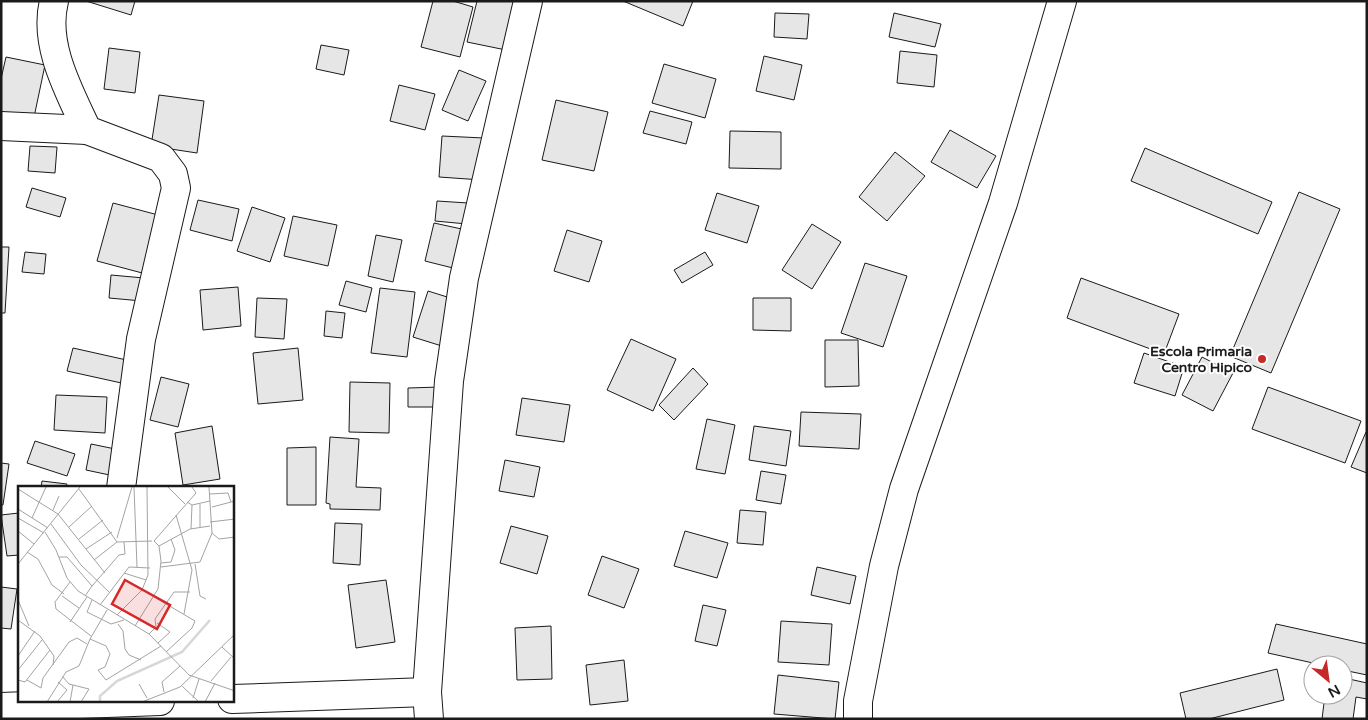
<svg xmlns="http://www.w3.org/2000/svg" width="1368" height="720" font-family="'Varela Round',sans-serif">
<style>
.building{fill:#e6e6e6;stroke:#1a1a1a}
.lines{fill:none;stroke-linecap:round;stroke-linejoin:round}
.street-casing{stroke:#1a1a1a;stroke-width:30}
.street{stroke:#fff;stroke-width:28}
.poi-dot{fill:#c62828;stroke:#fff;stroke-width:2}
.labels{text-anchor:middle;stroke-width:4;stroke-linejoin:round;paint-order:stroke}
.poi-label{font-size:14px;font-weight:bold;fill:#1a1a1a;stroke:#fff;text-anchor:end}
.inset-river{fill:none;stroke:#d7d7d7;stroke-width:2.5}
.inset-road{fill:none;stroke:#a3a3a3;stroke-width:1}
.view{fill:#d62828;fill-opacity:0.15;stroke:#d62828;stroke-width:2.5}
.inset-edge{fill:none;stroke:#1a1a1a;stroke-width:2.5}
</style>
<rect width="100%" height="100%" fill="#fff"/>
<!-- building -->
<g class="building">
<path d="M86 1H135L131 15Z"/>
<path d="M433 1H453L473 7 460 57 421 47Z"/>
<path d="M477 1H517L506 50 467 42Z"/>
<path d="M623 1H693L683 26Z"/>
<path d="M775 13 809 14 807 39 774 37Z"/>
<path d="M894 13 941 24 935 47 889 37Z"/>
<path d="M321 45 349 50 344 75 316 69Z"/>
<path d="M109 48 140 52 135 93 104 89Z"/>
<path d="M900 51 937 55 934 87 897 83Z"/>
<path d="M764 56 802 65 794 100 756 91Z"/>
<path d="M6 57 45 65 33 122 1 115V79Z"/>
<path d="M664 64 716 79 705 118 652 103Z"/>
<path d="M459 70 486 81 468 121 442 110Z"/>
<path d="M399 85 435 94 425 130 390 121Z"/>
<path d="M159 95 204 101 197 153 151 146Z"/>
<path d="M556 100 608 112 594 171 542 160Z"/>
<path d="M650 111 692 122 686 144 643 133Z"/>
<path d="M950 130 996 156 977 188 931 162Z"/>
<path d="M730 131 781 132V169L729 168Z"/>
<path d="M442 136 484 138 482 180 439 177Z"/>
<path d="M30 146 57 147 55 173 28 171Z"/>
<path d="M1145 148 1272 202 1258 234 1131 181Z"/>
<path d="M895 152 925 176 887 221 859 197Z"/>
<path d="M32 188 66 198 60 217 26 207Z"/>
<path d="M1299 192 1340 209 1271 373 1230 356Z"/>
<path d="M717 193 759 206 747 243 705 230Z"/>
<path d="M198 200 239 209 232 241 190 230Z"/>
<path d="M437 201 468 203 467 224 435 221Z"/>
<path d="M113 203 162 216 146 274 97 261Z"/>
<path d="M252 207 285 218 270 262 237 251Z"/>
<path d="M293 216 337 225 328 266 284 256Z"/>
<path d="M434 223 471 231 461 270 425 261Z"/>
<path d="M812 224 841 242 812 289 782 270Z"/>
<path d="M567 230 602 241 589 282 554 271Z"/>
<path d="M376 235 402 240 393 282 368 276Z"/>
<path d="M1 247H9L5 313H1Z"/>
<path d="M25 252 46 254 44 274 22 272Z"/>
<path d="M705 252 713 265 682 283 674 270Z"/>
<path d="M865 263 907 276 883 347 841 333Z"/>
<path d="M111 275 144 278 142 301 109 298Z"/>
<path d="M1081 278 1179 314 1164 354 1067 318Z"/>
<path d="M346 281 372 288 366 312 339 305Z"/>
<path d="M238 287 241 326 203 330 200 290Z"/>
<path d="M380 288 415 292 407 357 371 353Z"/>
<path d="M428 291 460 301 445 347 413 337Z"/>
<path d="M257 298 287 299 284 339 255 337Z"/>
<path d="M753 298H791V331L753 330Z"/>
<path d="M326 311 345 313 342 338 324 336Z"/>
<path d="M631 339 676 359 653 411 607 390Z"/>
<path d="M825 340H858L859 386 825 387Z"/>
<path d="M73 348 131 361 126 384 67 371Z"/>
<path d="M298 348 303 400 258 404 253 353Z"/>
<path d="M1144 353 1184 367 1175 396 1134 383Z"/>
<path d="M1202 357 1233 373 1213 411 1182 395Z"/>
<path d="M693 368 708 384 674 420 659 405Z"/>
<path d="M161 377 189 384 178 427 150 420Z"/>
<path d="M350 382 390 383 389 433 349 432Z"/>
<path d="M440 387V407H408V388Z"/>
<path d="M1268 387 1361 421 1345 463 1252 429Z"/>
<path d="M56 395 107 397 105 433 54 430Z"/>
<path d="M522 398 570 405 564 442 516 435Z"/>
<path d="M801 412 861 414 859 449 799 446Z"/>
<path d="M707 419 735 425 725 474 696 469Z"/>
<path d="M212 426 220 479 183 485 175 433Z"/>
<path d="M754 426 791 431 786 466 749 460Z"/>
<path d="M1366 432H1367V473L1351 467Z"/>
<path d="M330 437 359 439 356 487 381 488 380 510 330 509V504L326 503Z"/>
<path d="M35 441 75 454 67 476 27 463Z"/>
<path d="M91 444 125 451 119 477 86 470Z"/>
<path d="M316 447V505H287V448Z"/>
<path d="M505 460 540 467 534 497 499 491Z"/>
<path d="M1 463 9 464 3 505H1Z"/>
<path d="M761 471 786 475 781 504 756 500Z"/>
<path d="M42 481 67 484 66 488H41Z"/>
<path d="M740 510 766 512 763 545 737 543Z"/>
<path d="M19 513V555L7 556 1 515Z"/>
<path d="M335 523 362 524 360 565 333 563Z"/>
<path d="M511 526 548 536 537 574 500 563Z"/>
<path d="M685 531 728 543 717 578 674 566Z"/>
<path d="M602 556 639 569 624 608 588 595Z"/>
<path d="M817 567 856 576 850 604 811 595Z"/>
<path d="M386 580 395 642 356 648 348 585Z"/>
<path d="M1 587 17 589 11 629 1 628Z"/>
<path d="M703 605 726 610 717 646 695 641Z"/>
<path d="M781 621 832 624 829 665 778 662Z"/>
<path d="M1276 624 1367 644V675L1343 670V665H1322L1268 653Z"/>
<path d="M551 626 552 679 517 680 515 628Z"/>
<path d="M624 660 628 701 590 705 586 665Z"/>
<path d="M1277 669 1284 700 1209 719H1186L1180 693Z"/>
<path d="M778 675 839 682 835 719 774 714Z"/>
<path d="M1349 679 1367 683V699L1356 697 1353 719H1322L1325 695H1343V681L1349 682Z"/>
</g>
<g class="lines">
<!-- street casing -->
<g class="street-casing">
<g id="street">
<path d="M54 1C43 45 69 91 87 130L161 158 173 174 176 188 141 339 121 488"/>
<path d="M1 126 87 130"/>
<path d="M232 699 427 692"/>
<path d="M1 707 160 701"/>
<path d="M429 719 427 692 449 381 464 278 528 1"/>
<path d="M858 719V701L884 566 904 489 1003 203 1062 1"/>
</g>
</g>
<!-- street -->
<use href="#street" class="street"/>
</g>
<!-- markers -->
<circle class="poi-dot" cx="1262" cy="359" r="5"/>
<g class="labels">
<!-- poi labels -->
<g class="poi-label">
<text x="1252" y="356">Escola Primaria<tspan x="1252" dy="16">Centro Hipico</tspan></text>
</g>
</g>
<!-- overview -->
<g transform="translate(18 486)">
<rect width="216" height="216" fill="#fff"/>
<path class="inset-river" d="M82 216V210L99 195 164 166 192 134"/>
<path class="inset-road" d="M116 1 119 81M150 1 167 18M191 1 194 47 201 53 217 51M0 3 40 28 87 87M61 3 99 56M192 8 210 7 213 16M169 16 174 19 192 15M194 21 217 15M0 23 30 42M35 24 41 10M158 29 174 84 166 128M0 32 26 47M14 32 28 1M192 36 217 33M33 38 63 79 91 106M51 41 74 20M182 41V18M173 43 174 19M0 45 16 58M27 46 38 64 49 92 60 105 131 148 171 189 217 205M99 52 114 1M61 53 85 34M141 60 172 43 192 40M68 63 94 46M9 66 20 73 34 99 46 108M41 71H49L74 100 67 110M76 74 99 56 134 55M143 77 153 76 157 64 153 53M0 78 62 1M177 78 182 110 188 113M143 81 182 76 194 47M106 87 128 94M52 96 37 116 38 123 73 150M74 100 101 69 107 68 106 56M44 110 61 122M138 112 177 135 174 142 148 166M0 114 11 140M74 114 69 126 93 138 106 134M82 119 111 81 132 82M99 129 124 104 130 89 129 1M0 134 22 150 36 170 35 179M52 136 69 111M139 137 152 146 140 157M100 138 105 145 107 163 111 169 123 174M117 140 140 103 143 75 141 60 136 55 178 7 174 1M131 148 138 141 137 133 156 106H172M72 153 88 160 92 168 87 181 80 184 88 194 143 160M204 161 217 173M0 170 17 145M0 184 24 154M45 191 51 198 71 203 63 216M0 194 7 196 32 164M9 194 23 202 25 192 51 156 59 152 69 158M193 195 213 171M121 198 129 212M164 200 181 216M146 206 144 196 162 180M175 212 181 193M29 216 48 186 61 180 72 153 89 124M39 216 49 204 40 196M52 216 55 199M124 216 162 201 217 148M187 216 197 197"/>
<path class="view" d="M107 94 152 119 139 143 94 118Z"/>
<rect width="216" height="216" class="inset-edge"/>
</g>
<!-- border -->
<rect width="1368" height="720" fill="none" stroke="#1a1a1a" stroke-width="5"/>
<!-- north arrow -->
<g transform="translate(1328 680) rotate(151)"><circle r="24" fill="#ffffff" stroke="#a3a3a3"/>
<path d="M0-4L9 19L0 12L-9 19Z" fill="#c62828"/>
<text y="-8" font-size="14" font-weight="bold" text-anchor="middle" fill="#1a1a1a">N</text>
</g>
</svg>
